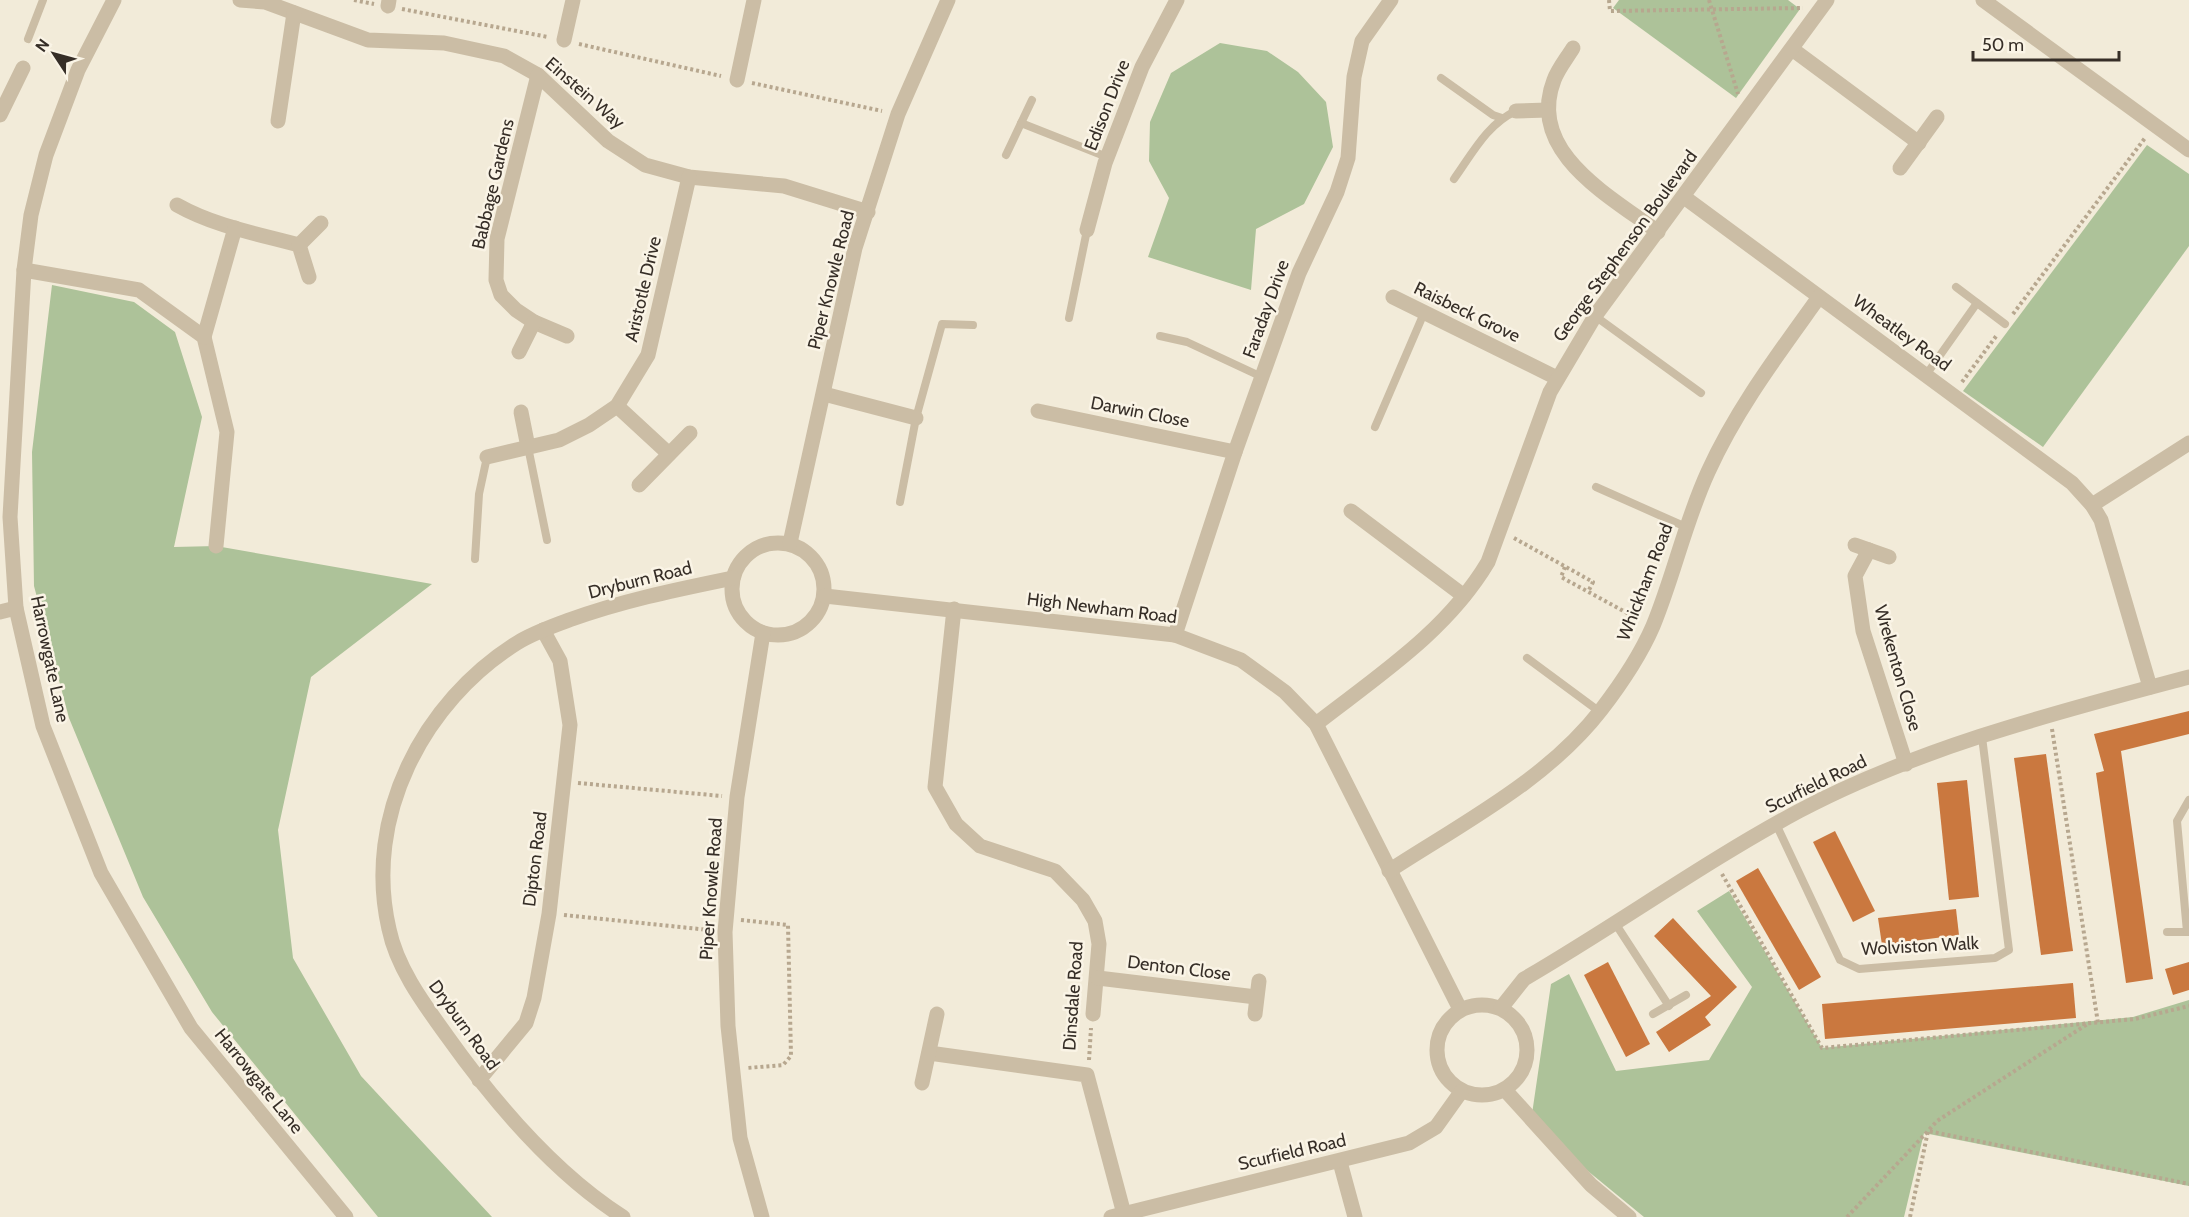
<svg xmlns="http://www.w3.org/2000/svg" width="2189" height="1217" font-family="Cabin,sans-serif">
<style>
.green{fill:#adc299}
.building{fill:#ca783f}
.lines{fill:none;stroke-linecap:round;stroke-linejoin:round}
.path{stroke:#b7a78f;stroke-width:4;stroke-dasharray:3 3;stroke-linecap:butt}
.service{stroke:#cbbda5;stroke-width:8}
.minor{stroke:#cbbda5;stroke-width:15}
.tertiary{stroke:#cbbda5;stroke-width:15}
.labels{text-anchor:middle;stroke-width:5;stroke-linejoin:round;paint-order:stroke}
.street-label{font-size:18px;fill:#362e27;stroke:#faf4e6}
</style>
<rect width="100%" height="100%" fill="#f2ebd9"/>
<!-- green -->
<g class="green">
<path d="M1619 0H1788L1800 9 1736 98 1613 8Z"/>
<path d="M1220 43 1267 51 1298 72 1326 102 1333 147 1304 204 1256 229 1251 290 1148 257 1169 198 1149 161 1150 122 1171 73Z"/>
<path d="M2147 145 2189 174V246L2043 447 1963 391Z"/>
<path d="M52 285 134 302 175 332 202 417 174 547 216 546 432 584 311 677 278 830 293 958 361 1076 492 1217H378L212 1012 143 897 69 718 34 586 32 452Z"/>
<path d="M1729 891 1822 1048 2133 1017 2189 1000V1186L1924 1133 1904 1217H1644L1583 1167 1532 1114 1551 984 1569 974 1616 1071 1709 1060 1752 987 1697 911Z"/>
</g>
<!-- building -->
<g class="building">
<path d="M2189 711V734L2121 751 2153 979 2126 983 2096 773 2104 771 2094 734Z"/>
<path d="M2046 754 2073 951 2041 955 2014 758Z"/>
<path d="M1967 780 1979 897 1949 900 1937 783Z"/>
<path d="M1835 831 1875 911 1853 922 1813 842Z"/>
<path d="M1758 868 1821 977 1799 990 1736 881Z"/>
<path d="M1956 909 1959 935 1882 945 1878 918Z"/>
<path d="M1673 918 1737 987 1705 1017 1711 1025 1669 1052 1656 1032 1711 996 1654 936Z"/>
<path d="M1608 962 1650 1044 1626 1057 1584 975Z"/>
<path d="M2189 962V990L2173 995 2165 969Z"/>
<path d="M2073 983 2076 1018 1825 1039 1822 1004Z"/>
</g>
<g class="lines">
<!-- path -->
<g class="path">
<path d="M354 0 374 4"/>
<path d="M1609 0 1610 11 1803 8"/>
<path d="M1709 0 1738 94"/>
<path d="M402 9 548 37"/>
<path d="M579 44 721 76"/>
<path d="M752 83 882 111"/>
<path d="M2013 314 2145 138"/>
<path d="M1962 382 1997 335"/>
<path d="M1514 538 1593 582 1588 592"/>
<path d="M1565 567 1561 577 1640 620"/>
<path d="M2052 729 2098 1023"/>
<path d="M578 783 722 796"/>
<path d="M1722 874 1822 1048 2135 1019 2189 1006"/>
<path d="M564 915 709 930"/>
<path d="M741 920 788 925 791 1056 783 1065 747 1068"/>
<path d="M1089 1060 1091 1028"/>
<path d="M1847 1217 1928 1131 2189 1184"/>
<path d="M1910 1217 1928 1131 1937 1121 2089 1023"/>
</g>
<!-- service -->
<g class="service">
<path d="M28 39 43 0"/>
<path d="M1441 78 1493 115 1502 118"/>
<path d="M1021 123 1107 157"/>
<path d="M1006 155 1032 100"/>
<path d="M1454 179C1472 154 1487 124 1516 111"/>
<path d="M1956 287 2005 324"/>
<path d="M1595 316 1701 393"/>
<path d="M1069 318 1087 230"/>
<path d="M1160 336 1187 342 1262 377"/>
<path d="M1926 375 1977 303"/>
<path d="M1375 427 1424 313"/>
<path d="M528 447 547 540"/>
<path d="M1596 487 1686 527"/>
<path d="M900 502 916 418 942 324 973 325"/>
<path d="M475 559 479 494 487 457"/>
<path d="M1527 658 1600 712"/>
<path d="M1776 824 1840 960 1859 969 1995 958 2009 950 1982 737"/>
<path d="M1615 923 1669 1006"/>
<path d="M2167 932H2189"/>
<path d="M2187 932 2177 821 2189 800"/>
<path d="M1653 1014 1686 995"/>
</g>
<!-- minor -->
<g class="minor">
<path d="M240 0 265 2 368 40 444 43 504 56 538 75 608 141 645 165 689 177 784 186 868 212"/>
<path d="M1983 0 2189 150"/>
<path d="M388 6 389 0"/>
<path d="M564 40 573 0"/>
<path d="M1573 48C1567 58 1558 69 1554 80 1526 152 1610 196 1658 232"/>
<path d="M1792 49 1919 143"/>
<path d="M538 75 497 239 496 280 501 295 516 310 534 322 567 336"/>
<path d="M737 80 754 0"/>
<path d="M1516 111 1548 110"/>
<path d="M0 115 23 68"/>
<path d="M278 121 294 13"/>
<path d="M1900 168 1937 117"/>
<path d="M1684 197 2072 483 2092 505 2101 520 2150 687"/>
<path d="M177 205C214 226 258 234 299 245L309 277"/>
<path d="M1087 230 1105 163 1142 67 1177 0"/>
<path d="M299 245 321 223"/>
<path d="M24 270 139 290 204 337 227 432 216 546"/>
<path d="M1393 297 1557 378"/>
<path d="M204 337 235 228"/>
<path d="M519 352 534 322"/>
<path d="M824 394 916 418"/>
<path d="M617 406 669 454"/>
<path d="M1038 411 1235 452"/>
<path d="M521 412 528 447"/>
<path d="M487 457 559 440 589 425 617 406 648 355 689 177"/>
<path d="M639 485 690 433"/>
<path d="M2092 505 2189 443"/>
<path d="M1351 511 1464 596"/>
<circle cx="778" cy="589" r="46"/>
<path d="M790 543 855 248 898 114 948 0"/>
<path d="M1855 545 1889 557"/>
<path d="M1869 550 1855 576 1863 631 1906 764"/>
<path d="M825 596 1175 635 1241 660 1285 692 1316 724 1460 1009"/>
<path d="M954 609 935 787 956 824 980 846 1055 871 1083 900 1095 921 1099 944 1093 1014"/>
<path d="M0 612 16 608"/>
<path d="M1175 635 1235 452 1299 273 1337 192 1348 158 1354 77 1362 41 1391 0"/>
<path d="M1316 724C1379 675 1447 631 1488 562L1550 392 1595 316 1827 0"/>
<path d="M1389 871C1461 824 1547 780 1601 710 1621 684 1640 656 1653 626 1674 575 1685 522 1708 472 1737 408 1779 353 1819 297"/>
<path d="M1098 978 1256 997"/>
<path d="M1255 1014 1259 981"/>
<path d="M929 1053 1087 1075 1124 1214"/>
<path d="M479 1080 526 1023 534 998 549 914 570 725 560 661 543 630"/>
<path d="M922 1083 937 1014"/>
<path d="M1340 1162 1355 1217"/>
<path d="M623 1217C554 1173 494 1102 447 1036 424 1004 397 968 389 929 363 817 423 702 517 643 533 633 551 627 569 620 625 600 675 590 733 578"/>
<path d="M762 1217 740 1138 728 1026 725 932 737 797 763 633"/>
</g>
<!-- tertiary -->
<g class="tertiary">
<path d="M114 0 78 70 46 155 31 215 24 270 10 517 16 608 43 726 101 873 191 1028 346 1217"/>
<circle cx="1482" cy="1050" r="45"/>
<path d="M1501 1008 1524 979C1617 925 1704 862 1799 811 1920 747 2058 712 2189 677"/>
<path d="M1505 1090 1591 1185 1629 1217"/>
<path d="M1111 1217 1409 1143 1436 1127 1461 1092"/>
</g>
</g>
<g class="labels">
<!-- street labels -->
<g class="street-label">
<text transform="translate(585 93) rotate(41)" y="6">Einstein Way</text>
<text transform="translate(1107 105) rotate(-69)" y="6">Edison Drive</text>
<text transform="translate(493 184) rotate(-77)" y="6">Babbage Gardens</text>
<text transform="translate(1625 246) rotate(-54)" y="6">George Stephenson Boulevard</text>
<text transform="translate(831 280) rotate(-76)" y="6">Piper Knowle Road</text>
<text transform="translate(643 289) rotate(-77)" y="6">Aristotle Drive</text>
<text transform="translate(1266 309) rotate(-70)" y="6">Faraday Drive</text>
<text transform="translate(1467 312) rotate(26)" y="6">Raisbeck Grove</text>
<text transform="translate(1902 333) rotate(36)" y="6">Wheatley Road</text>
<text transform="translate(1140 412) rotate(11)" y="6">Darwin Close</text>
<text transform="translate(640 580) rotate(-14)" y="6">Dryburn Road</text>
<text transform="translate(1645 582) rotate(-69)" y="6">Whickham Road</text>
<text transform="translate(1102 608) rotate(7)" y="6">High Newham Road</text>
<text transform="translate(50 659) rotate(78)" y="6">Harrowgate Lane</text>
<text transform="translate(1898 668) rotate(74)" y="6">Wrekenton Close</text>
<text transform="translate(1816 784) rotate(-26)" y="6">Scurfield Road</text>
<text transform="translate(535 859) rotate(-83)" y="6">Dipton Road</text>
<text transform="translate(711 889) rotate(-86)" y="6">Piper Knowle Road</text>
<text transform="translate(1920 946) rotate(-3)" y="6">Wolviston Walk</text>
<text transform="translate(1179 968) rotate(7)" y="6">Denton Close</text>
<text transform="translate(1073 996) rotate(-86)" y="6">Dinsdale Road</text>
<text transform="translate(464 1025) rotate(54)" y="6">Dryburn Road</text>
<text transform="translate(259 1081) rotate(51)" y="6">Harrowgate Lane</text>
<text transform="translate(1292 1152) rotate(-13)" y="6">Scurfield Road</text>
</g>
</g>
<!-- north arrow -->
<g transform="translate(54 54) rotate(306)" stroke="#faf4e6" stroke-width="4.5" paint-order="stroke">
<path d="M0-4.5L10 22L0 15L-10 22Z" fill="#362e27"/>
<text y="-9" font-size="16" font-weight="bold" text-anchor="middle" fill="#362e27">N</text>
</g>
<!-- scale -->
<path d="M1973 51v9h146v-9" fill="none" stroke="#362e27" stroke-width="3"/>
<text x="1982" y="51" font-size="18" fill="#362e27" stroke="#faf4e6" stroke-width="4.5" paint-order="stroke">50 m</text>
</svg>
